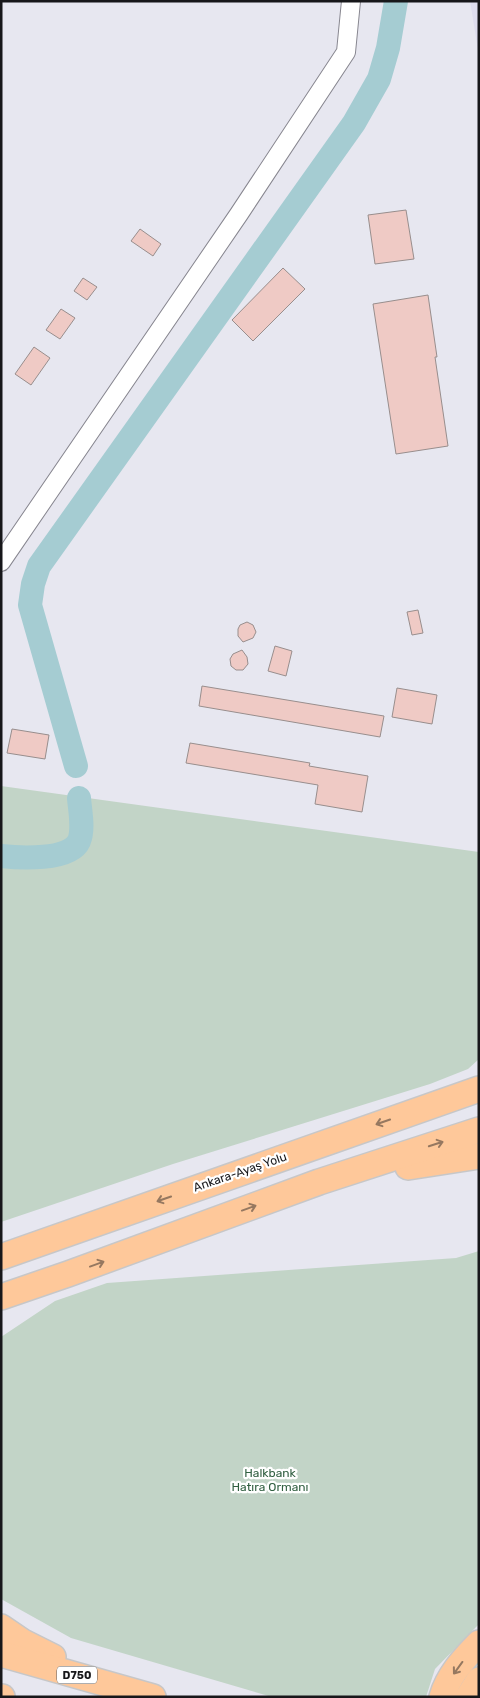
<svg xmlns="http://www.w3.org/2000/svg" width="480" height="1698" font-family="Rubik,sans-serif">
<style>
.built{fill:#deddee}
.green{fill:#c2d4c7}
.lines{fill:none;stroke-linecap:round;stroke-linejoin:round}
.river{stroke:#a5ccd2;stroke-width:24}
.building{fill:#efcac5;stroke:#988e8d}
.minor-casing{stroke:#87868f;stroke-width:20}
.highway-casing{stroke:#c7c7c8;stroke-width:28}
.minor{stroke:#fff;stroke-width:18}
.highway{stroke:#fec89a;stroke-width:25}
.oneway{stroke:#967860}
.labels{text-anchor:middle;stroke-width:4.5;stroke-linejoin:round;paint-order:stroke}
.shield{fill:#fff;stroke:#5d5d5f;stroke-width:1}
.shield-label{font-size:11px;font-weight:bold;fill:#17171a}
.street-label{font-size:12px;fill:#17171a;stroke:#fff}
.park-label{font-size:12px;fill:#315f41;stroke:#fff}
</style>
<rect width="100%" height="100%" fill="#e7e7f0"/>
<!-- built -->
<path class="built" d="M470 1H479V56Z"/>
<!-- green -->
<g class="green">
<path d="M1 786 479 852V1059L468 1069 430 1084 173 1164 1 1222Z"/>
<path d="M479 1251V1624L435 1669 426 1697H272L71 1638 1 1599V1337L55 1301 107 1283 456 1258Z"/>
</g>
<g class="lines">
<!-- river -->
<g class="river">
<path d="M76 766 30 605 33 584 39 566 354 123 379 79 388 48 396 1"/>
<path d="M1 856C19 858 70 861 79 841 84 829 80 811 79 798"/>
</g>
</g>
<!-- building -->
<g class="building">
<path d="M406 210 414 259 375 264 368 215Z"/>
<path d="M140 229 161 244 153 256 131 241Z"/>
<path d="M283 268 305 289 253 341 232 320Z"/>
<path d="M83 278 97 287 87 300 74 291Z"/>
<path d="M428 295 437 357H435L448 446 396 454 373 304Z"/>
<path d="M61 309 75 318 60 339 46 330Z"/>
<path d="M34 347 50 358 31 385 15 374Z"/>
<path d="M418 610 423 633 412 635 407 612Z"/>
<path d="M247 622 253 625 256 632 253 638 243 642 238 636V629L240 625Z"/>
<path d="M275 646 292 651 286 676 268 671Z"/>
<path d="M242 650 247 657 248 664 243 670H236L231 666 230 659 233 654Z"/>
<path d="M202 686 384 716 380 737 199 706Z"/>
<path d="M397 688 437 695 432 724 392 717Z"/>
<path d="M12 729 49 735 45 759 7 753Z"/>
<path d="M190 743 310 763 309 766 368 776 362 812 315 804 318 785 186 763Z"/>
</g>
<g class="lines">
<!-- minor casing -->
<g class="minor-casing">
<path id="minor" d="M1 562 239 214 346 52 351 1"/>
</g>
<!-- highway casing -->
<g class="highway-casing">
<g id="highway">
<path d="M408 1167 479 1156"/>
<path d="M1 1257 479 1089"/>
<path d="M1 1297 68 1274 319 1182 479 1130"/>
<path d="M1 1627 23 1642 53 1657"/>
<path d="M1 1654 153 1697"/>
<path d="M1 1697H2"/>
<path d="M442 1697C448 1676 464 1658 479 1643"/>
<path d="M468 1697 479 1680"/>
</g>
</g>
<!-- minor -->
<use href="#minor" class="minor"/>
<!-- highway -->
<use href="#highway" class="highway"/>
</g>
<!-- one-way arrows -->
<defs><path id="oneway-shaft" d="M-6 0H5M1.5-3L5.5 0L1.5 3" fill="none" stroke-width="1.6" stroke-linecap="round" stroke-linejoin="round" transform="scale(1.25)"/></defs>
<g class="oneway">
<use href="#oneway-shaft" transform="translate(383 1122) rotate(161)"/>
<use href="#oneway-shaft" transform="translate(436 1144) rotate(-18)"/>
<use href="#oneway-shaft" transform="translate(164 1199) rotate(161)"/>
<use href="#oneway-shaft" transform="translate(249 1208) rotate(-20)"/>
<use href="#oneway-shaft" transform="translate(97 1264) rotate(-20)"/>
<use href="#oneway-shaft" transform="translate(458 1668) rotate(126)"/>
</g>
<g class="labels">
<!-- shield labels -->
<rect class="shield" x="57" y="1666.5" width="40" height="17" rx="4"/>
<g class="shield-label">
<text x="77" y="1679">D750</text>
</g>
<!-- street labels -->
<g class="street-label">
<text transform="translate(240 1172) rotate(-19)" y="4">Ankara-Ayaş Yolu</text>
</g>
<!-- park labels -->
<g class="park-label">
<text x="270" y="1477">Halkbank<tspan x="270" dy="14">Hatıra Ormanı</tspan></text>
</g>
</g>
<!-- border -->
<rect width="480" height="1698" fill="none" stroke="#17171a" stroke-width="5"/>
</svg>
